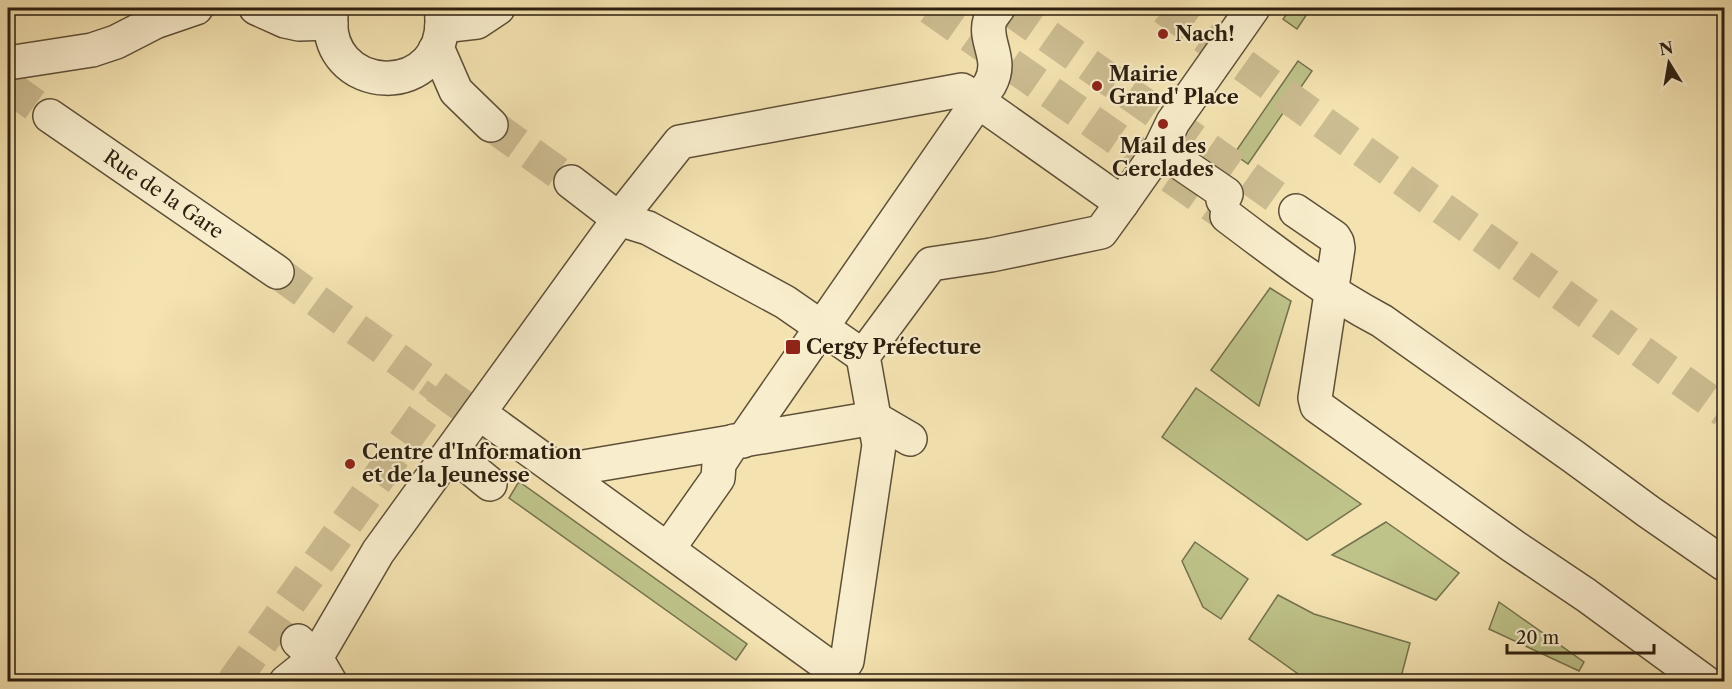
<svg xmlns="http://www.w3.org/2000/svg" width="1732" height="689" font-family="'Libre Caslon Text',serif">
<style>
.green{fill:#bec389;stroke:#75714c;stroke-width:1.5}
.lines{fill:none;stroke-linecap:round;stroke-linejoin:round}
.minor-tunnel{stroke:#ccbc91;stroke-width:33;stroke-dasharray:33 16;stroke-linecap:butt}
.major-tunnel{stroke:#ccbc91;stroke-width:33;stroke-dasharray:33 16;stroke-linecap:butt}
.minor-casing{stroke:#5e5038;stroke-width:36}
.minor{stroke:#f8edcc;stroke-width:33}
.poi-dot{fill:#8f2418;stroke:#f8edcc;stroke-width:2}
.labels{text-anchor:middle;stroke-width:4.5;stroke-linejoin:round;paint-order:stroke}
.poi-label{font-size:20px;font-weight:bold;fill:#2c1f0f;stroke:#f8edcc;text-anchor:start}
.street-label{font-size:20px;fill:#2c1f0f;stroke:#f8edcc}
</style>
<rect width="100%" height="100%" fill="#f4e3b1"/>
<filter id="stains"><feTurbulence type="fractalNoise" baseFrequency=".00333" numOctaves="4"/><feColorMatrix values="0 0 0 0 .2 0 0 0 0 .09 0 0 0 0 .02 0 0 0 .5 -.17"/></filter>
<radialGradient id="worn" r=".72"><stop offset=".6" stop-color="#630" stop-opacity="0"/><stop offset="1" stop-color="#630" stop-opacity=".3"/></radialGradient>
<!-- green -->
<g class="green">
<path d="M1291 8H1311L1297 29 1283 19Z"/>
<path d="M1298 61 1312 71 1248 164 1234 154Z"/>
<path d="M1270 288 1291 301 1259 406 1211 370Z"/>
<path d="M1196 388 1361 504 1307 540 1162 437Z"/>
<path d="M518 483H521L747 644 736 660 509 498Z"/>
<path d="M1386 522 1459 573 1436 600 1332 555Z"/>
<path d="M1195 542 1248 579 1221 619 1203 607 1182 561Z"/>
<path d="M1278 595 1314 614 1410 643 1400 681H1308L1249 639Z"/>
<path d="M1499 602 1584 662 1579 671 1489 629Z"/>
</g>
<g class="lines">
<!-- minor-tunnel -->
<g class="minor-tunnel">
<path d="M930 8 1227 216"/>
<path d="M1008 8 1296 211"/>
<path d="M8 86 50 116"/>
<path d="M491 125 571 182"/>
<path d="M277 272 500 433"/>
<path d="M233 682 441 390"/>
</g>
<!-- major-tunnel -->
<path class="major-tunnel" d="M1164 8 1724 411"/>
<!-- minor casing -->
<g class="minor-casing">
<g id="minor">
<path d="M256 8 285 21 299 24 331 23"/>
<path d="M332 8C316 99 455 104 441 8"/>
<path d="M442 26 477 22 498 8"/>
<path d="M435 50 439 52 456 91 491 125"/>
<path d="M8 63 92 50 116 42 155 22 196 8"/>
<path id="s1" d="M50 116 277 272"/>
<path d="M1160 149 1226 194 1223 200"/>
<path d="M571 182 619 219 648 228 785 302 863 356"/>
<path d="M1296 211 1334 237 1337 242 1338 248 1315 398 1317 406 1513 546 1586 595 1705 682"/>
<path d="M1227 216C1277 254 1327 292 1382 321L1574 457 1649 512 1724 564"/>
<path d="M479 413 838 673 832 682"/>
<path d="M743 441 990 84C1004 59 983 41 990 20 992 16 996 11 998 8"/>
<path d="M451 452 490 484"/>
<path d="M560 471 874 418 910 439"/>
<path d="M668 549 718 478 719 464 734 441"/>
<path d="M298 641 316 658 330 682"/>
<path d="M838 673 847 661 879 445 863 356 931 264 991 255 1101 232 1122 203"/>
<path d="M286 682 316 658 378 552 619 219 680 142 962 90 1122 203 1160 149 1173 122 1253 8"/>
</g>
</g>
<!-- minor -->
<use href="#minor" class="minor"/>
</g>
<!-- markers -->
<g class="poi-dot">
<circle cx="1163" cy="34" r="6"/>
<circle cx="1097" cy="86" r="6"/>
<circle cx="1163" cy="124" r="6"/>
<rect x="785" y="339" width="16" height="16" rx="3"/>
<circle cx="350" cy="464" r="6"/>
</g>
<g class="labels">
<!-- poi labels -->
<g class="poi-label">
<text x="1175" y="41">Nach!</text>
<text x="1109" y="81">Mairie<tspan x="1109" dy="23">Grand' Place</tspan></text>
<text x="1163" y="153" text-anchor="middle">Mail des<tspan x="1163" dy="23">Cerclades</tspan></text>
<text x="806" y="354">Cergy Préfecture</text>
<text x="362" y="459">Centre d'Information<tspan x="362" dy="23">et de la Jeunesse</tspan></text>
</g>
<!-- street labels -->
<g class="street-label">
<text dy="7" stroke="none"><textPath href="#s1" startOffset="138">Rue de la Gare</textPath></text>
</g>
</g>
<!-- margin -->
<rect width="1732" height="689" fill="none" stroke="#f4e3b1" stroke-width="30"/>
<rect x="9" y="9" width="1714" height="671" fill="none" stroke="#2c1f0f" stroke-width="3"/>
<rect x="15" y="15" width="1702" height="659" fill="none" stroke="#2c1f0f" stroke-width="1.5"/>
<!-- north arrow -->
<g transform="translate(1669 63) rotate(349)" stroke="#f8edcc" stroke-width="4.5" paint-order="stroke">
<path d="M0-4.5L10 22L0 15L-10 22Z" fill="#2c1f0f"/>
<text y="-9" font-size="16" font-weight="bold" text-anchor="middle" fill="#2c1f0f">N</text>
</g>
<!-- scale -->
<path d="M1507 644v9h147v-9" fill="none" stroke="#2c1f0f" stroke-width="3"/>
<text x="1516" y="644" font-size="18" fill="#2c1f0f" stroke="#f8edcc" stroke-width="4.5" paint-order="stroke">20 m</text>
<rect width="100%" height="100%" filter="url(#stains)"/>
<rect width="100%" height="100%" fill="url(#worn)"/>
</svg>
